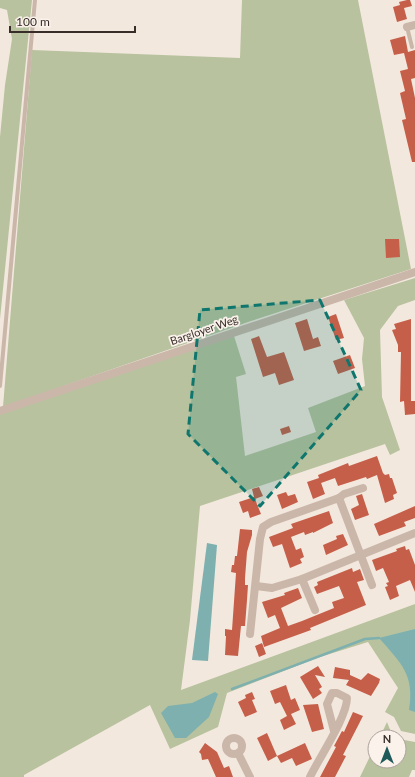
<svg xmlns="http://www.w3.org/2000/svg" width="415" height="777" font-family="Lato,sans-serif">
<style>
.green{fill:#b8c29e}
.water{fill:#7db0af}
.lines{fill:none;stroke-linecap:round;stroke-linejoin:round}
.stream{stroke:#7db0af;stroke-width:2.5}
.building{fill:#c65f49}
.service{stroke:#cbb7aa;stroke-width:4}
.minor{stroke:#cbb7aa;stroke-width:8}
.marked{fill:#0f766e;fill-opacity:0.2;stroke:#0f766e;stroke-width:3;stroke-dasharray:8 5;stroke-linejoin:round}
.labels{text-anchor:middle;stroke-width:3.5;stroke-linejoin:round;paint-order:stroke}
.street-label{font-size:11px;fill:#382d29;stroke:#faf2eb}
</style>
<rect width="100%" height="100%" fill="#f3e8de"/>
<!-- green -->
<g class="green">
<path d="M0 0H32L0 319V137L5 85 12 39 7 10 0 8Z"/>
<path d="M242 0H358L411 269 251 321 3 407 32 50 240 58Z"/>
<path d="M415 278V300L398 306 380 330 382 397 400 450 390 455 385 444 200 506 190 620 181 690 415 604V734L401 731 394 717 385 712 398 688 368 642 320 657 227 693 218 727 170 749 150 705 24 775V777H0V413L234 336 246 374 236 377 245 456 316 432 308 408 365 386 362 359 364 338 344 300Z"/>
<path d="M387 722 393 737H380Z"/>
<path d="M399 739 415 742V770H412L409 777H360L375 746V761H399Z"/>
</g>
<!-- water -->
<g class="water">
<path d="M207 543 217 545 208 661 192 660Z"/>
<path d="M415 629V712L409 710C415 675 401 663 379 638Z"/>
<path d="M215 692 218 694 209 717 186 738H175L161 713 168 706 192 703Z"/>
</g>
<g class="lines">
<!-- stream -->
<path class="stream" d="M232 689 365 639 379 638"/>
</g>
<!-- building -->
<g class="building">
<path d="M407 0H410L412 6 404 8 407 19 397 22 393 7 400 5 399 2Z"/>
<path d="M405 36 408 52 415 50V78L411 79 415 98V162H412L402 120 406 119 400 93 405 91 400 71 408 69 404 53 394 55 390 40Z"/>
<path d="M385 239H399L400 257 386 258Z"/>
<path d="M336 314 344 338 336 340 328 317Z"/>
<path d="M307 319 313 339 318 337 321 346 304 351 295 323Z"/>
<path d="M411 319V401H415V414L405 415 404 401 400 402 401 352H398V345L392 330 396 329 394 324Z"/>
<path d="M259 336 267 357 284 352 294 380 279 385 275 373 263 377 251 339Z"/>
<path d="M350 355 355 368 338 374 333 361Z"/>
<path d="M289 426 291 432 282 435 280 429Z"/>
<path d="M377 456 383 473 385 475 389 474 390 478H392L397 493 393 495 394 499 385 503 377 475 367 479 366 477 338 486 335 478 321 483 320 480 325 494 313 499 307 482 319 478 318 475 348 463 349 466Z"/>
<path d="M259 487 263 496 255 499 261 514 250 518 248 511 243 513 239 502 254 497 252 489Z"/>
<path d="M286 492 288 496 295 494 298 502 282 509 277 495Z"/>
<path d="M362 494 369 515 355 520 351 509 359 505 356 496Z"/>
<path d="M415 506V518L404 522 406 526 379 536 374 524Z"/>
<path d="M329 511 333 523 313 533V532L305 535 304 532 291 537 296 550 301 548 304 557 300 559 302 563 290 568 282 544 273 547 269 537 293 528 291 524Z"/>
<path d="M240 529 252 530V535L247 552 245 578V585H248L247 600 245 626H241L238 656 225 655 226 636H225V629L232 630 236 573 231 572 232 565H234L235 556H237Z"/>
<path d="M343 534 348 545 326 555 323 545 337 539 336 536Z"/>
<path d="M405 546 406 550 409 549 415 565V592L410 580 396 586 399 596 390 600 385 587 388 586 386 583 389 582 383 568 376 571 372 560 397 551 396 549Z"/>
<path d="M352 568 353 572 360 569 364 580 357 582 366 605 310 628 311 630 264 647 261 636 280 628 275 615 268 618 262 602 285 595 284 593 298 588 302 598 281 608 288 626 302 621 334 608 332 602 344 598 339 586 317 594 314 587 318 585 317 582Z"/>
<path d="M262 643 266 654 259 657 255 646Z"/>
<path d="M318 666 325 677 315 675 322 687 319 689 322 693 313 699 300 677Z"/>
<path d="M335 667 350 670V675L361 680 368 673 380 679 379 683 371 696 346 685 349 680 333 678Z"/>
<path d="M286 685 291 700 295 698 300 710 291 714 296 724 284 730 280 720 287 716 280 702 275 704 270 691Z"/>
<path d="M252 692 255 699 252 700 257 712 245 717 238 702 246 698 245 695Z"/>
<path d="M318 704 324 729 312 732 303 705Z"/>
<path d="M353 712 363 716 343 755 346 756 335 777H320L336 747 334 746 342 731 344 732Z"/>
<path d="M267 733 277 756 268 761 257 738Z"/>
<path d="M205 743 217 752 224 768 229 766 233 777H216L208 759 202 760 201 754 199 752Z"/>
<path d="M305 743 312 759 296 766 292 758 281 763 277 756Z"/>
</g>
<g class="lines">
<!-- service -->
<g class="service">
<path d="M407 27 412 47"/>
<path d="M0 386 35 0"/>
</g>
<!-- minor -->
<g class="minor">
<path d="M407 27 415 25"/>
<path d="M0 411 415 272"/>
<path d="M339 498 344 494 363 488"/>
<path d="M302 579 315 610"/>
<path d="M256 586 272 588 302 579 415 533"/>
<path d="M250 634 260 539 263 527 271 522 339 498 372 585"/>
<circle cx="234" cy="746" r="8"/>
<path d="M238 753 250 777"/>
<path d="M310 777C319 758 347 717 347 698L337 693H332L327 704 334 731"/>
</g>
</g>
<!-- marked area -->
<path class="marked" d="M320 300 361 390 260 506 188 434 200 310Z"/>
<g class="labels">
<!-- street labels -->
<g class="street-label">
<text transform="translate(204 330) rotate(-19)" y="4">Bargloyer Weg</text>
</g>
</g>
<!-- north arrow -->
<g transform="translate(387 749)"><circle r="19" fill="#faf2eb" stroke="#aca39d"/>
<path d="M0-3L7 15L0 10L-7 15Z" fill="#1e5a5a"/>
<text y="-6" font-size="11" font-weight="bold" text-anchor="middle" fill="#382d29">N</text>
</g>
<!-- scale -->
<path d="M10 26v6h125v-6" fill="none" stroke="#382d29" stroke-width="2"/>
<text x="16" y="26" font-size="12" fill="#382d29" stroke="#faf2eb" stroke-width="3" paint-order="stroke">100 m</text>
</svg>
